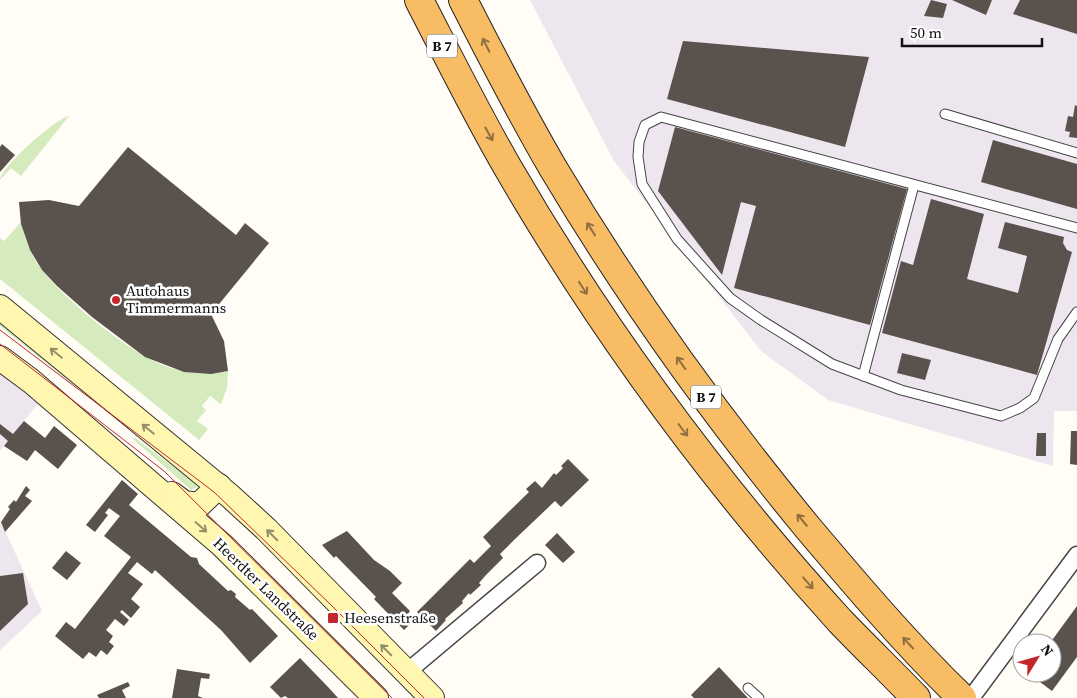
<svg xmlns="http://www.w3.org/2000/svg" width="1077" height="698" font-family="'Source Serif 4',serif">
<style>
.industrial{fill:#eee6ef}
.green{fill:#d5ebbd}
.building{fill:#5a524d}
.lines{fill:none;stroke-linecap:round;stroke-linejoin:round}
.service-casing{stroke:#444;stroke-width:11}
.minor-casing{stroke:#444;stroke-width:19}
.secondary-casing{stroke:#333;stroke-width:26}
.trunk-casing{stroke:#222;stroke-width:30}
.service{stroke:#fff;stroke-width:9}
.minor{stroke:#fff;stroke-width:16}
.secondary{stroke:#fff6b0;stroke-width:24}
.trunk{stroke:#f7bc64;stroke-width:28}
.tram{stroke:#c4262e;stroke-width:1}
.oneway{stroke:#906f3f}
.oneway2{stroke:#948f68}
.poi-dot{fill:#c4262e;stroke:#fff;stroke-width:2}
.labels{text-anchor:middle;stroke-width:5;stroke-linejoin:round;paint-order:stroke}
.shield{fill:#fff;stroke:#585858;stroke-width:1}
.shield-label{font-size:14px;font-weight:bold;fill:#111}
.poi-label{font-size:15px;fill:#111;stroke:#fff;text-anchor:start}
.street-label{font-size:15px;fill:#111;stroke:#fff}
</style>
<rect width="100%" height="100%" fill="#fffdf5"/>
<!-- industrial -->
<g class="industrial">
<path d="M530 0H1077V411H1054L1053 466 828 400 761 351 614 161Z"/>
<path d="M0 369 40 401 0 451Z"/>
<path d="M0 520 42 611 0 650Z"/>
</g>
<!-- green -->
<g class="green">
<path d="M69 116 21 176 11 168 0 180C0 168 56 118 69 116Z"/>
<path d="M21 222C25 239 31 256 42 270 65 300 132 355 168 367 188 374 207 375 228 371L227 388 221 404 210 396 202 406 206 410 197 421 208 429 199 440 0 279V238L4 241Z"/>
<path d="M0 319 123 419 70 382 0 326Z"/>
<path d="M134 437 196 484 197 487 191 490 133 439Z"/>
</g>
<!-- building -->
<g class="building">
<path d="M931 0 947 4 943 18 924 16Z"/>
<path d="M952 0H992L986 15Z"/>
<path d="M1020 0H1077V34L1013 14Z"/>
<path d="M683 41 869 57 845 147 667 99Z"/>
<path d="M1075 105 1077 106V138L1069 137 1070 132 1065 131 1068 116 1073 117Z"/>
<path d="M675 127 907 189 870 325 734 288 756 206 741 202 722 275 658 191Z"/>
<path d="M993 140 1077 164V209L981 182Z"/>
<path d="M2 144 15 155 0 172V147Z"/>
<path d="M128 147 236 235 245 223 269 243 211 314 224 341 228 371 211 374 184 372 145 357 92 317 57 286 42 270 30 250 21 224 19 202 49 200 79 206Z"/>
<path d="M931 199 984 214 967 279 1018 293 1027 256 998 248 1005 222 1064 237 1063 243 1067 250 1072 252 1037 375 882 333 901 261 913 265Z"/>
<path d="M902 353 931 360 925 380 897 373Z"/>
<path d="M24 421 45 438 54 426 77 445 58 469 35 450 27 461 4 446 8 441 0 434V424L13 434Z"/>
<path d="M1071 431H1077V465L1070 464Z"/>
<path d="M1037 433H1046V456H1036Z"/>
<path d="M568 459 589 480 561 507 555 501 514 540 500 554 503 558 486 575 479 583 481 585 470 595 469 593 462 601 463 603 445 619 446 620 436 631 417 612 470 559 474 563 491 546 483 537 529 492 526 489 535 481 542 488 554 473 556 475 563 468 561 466Z"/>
<path d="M122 480 138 494 129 505 191 557 197 558 199 564 228 591 231 590 236 594 235 597 250 610 252 609 278 636 250 663 221 630 155 570 152 574 137 562 128 573 143 584 131 599 140 607 131 618 122 610 120 612 129 620 124 626 115 619 106 630 113 636 109 642 114 646 107 655 101 650 96 657 89 652 83 659 55 636 66 622 75 629 131 557 104 536 120 516 109 508 105 513 108 515 95 532 86 525Z"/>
<path d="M26 486 30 490 25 496 32 501 5 532 1 522 10 509 8 507 14 500 16 502Z"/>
<path d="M347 531 374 560 390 571 402 583 392 593 410 611 407 615 413 621 404 630 374 599 376 597 336 556 334 558 322 545Z"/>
<path d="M557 533 575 552 563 563 545 545Z"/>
<path d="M66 551 81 563 67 580 52 568Z"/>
<path d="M23 573 28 604 0 631V576Z"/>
<path d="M1077 606V657L1052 691 1028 673H1052V643H1050Z"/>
<path d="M300 658 329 688 338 698H288L285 696 281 698 270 687Z"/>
<path d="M719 667 748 698H694L691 695Z"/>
<path d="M177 669 210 674 209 679 201 678 198 696 203 698H172Z"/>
<path d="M128 682 130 686 122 690 126 698H99L97 695Z"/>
</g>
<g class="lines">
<!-- service casing -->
<g class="service-casing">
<g id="service">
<path d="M945 114 1077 153"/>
<path d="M1077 228 661 117 645 125 639 142 638 157 642 184 677 239 730 298 761 320 832 364 901 390 1001 416 1020 408 1034 398 1058 339 1077 312"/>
<path d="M863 376 914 185"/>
<path d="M748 688 759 698"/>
</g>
</g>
<!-- minor casing -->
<g class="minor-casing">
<g id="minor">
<path d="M407 672 537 563"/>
<path d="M971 698 1077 555"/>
</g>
</g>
<!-- secondary casing -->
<g class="secondary-casing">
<g id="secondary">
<path d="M0 307 230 496 266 529 432 698"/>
<path d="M0 358 31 381 222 545 376 698"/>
<path d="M172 494 184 503 199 505 219 486"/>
</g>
</g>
<!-- trunk casing -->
<g class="trunk-casing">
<g id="trunk">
<path d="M419 0C448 56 476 113 508 168 602 330 715 483 840 621 865 647 891 672 916 698"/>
<path d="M463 0C492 57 521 113 553 168 628 294 714 414 808 528 857 586 907 645 962 698"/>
</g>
</g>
<!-- service -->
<use href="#service" class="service"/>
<!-- minor -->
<use href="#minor" class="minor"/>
<!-- secondary -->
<use href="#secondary" class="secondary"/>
<!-- trunk -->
<use href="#trunk" class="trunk"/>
<!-- tram -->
<g class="tram">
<path d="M0 330 214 492 331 605 424 698"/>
<path d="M0 344 164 471 392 698"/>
</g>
</g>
<!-- one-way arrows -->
<defs><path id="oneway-shaft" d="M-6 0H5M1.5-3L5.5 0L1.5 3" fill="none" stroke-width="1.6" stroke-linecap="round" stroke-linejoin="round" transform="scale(1.25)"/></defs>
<g class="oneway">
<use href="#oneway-shaft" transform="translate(486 45) rotate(-117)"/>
<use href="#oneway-shaft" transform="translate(489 134) rotate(61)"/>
<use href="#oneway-shaft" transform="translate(591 229) rotate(-122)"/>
<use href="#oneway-shaft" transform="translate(583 288) rotate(57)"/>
<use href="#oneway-shaft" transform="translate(681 363) rotate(-126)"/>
<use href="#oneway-shaft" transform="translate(683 430) rotate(53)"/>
<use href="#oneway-shaft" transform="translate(802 520) rotate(-130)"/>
<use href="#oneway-shaft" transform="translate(808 583) rotate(49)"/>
<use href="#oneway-shaft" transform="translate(908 643) rotate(-133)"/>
</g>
<g class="oneway2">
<use href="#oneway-shaft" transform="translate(56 353) rotate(-141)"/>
<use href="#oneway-shaft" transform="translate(148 429) rotate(-141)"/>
<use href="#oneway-shaft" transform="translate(201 527) rotate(41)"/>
<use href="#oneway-shaft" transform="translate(272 535) rotate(-135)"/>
<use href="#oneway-shaft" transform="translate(386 650) rotate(-135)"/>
</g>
<!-- markers -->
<g class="poi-dot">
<circle cx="116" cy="300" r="5"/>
<rect x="327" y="612" width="12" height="12" rx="2.5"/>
</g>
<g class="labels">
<!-- shield labels -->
<g class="shield">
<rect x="427" y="34.5" width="30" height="23" rx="4"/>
<rect x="691" y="385.5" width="30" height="23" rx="4"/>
</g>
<g class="shield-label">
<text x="442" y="51">B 7</text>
<text x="706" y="402">B 7</text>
</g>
<!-- poi labels -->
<g class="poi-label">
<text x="126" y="296">Autohaus<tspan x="126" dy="17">Timmermanns</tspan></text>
<text x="344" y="623">Heesenstraße</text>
</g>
<!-- street labels -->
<g class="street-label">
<text transform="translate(266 589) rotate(44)" y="5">Heerdter Landstraße</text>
</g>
</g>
<!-- north arrow -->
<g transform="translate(1037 658) rotate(53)"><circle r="24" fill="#ffffff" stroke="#a0a0a0"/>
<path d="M0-4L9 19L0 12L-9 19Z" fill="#c4262e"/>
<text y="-8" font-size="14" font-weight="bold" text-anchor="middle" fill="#111111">N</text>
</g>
<!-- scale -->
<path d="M902 38v8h140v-8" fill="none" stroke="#111111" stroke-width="2.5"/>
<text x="910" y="38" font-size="15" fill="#111111" stroke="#ffffff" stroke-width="4" paint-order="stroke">50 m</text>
</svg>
